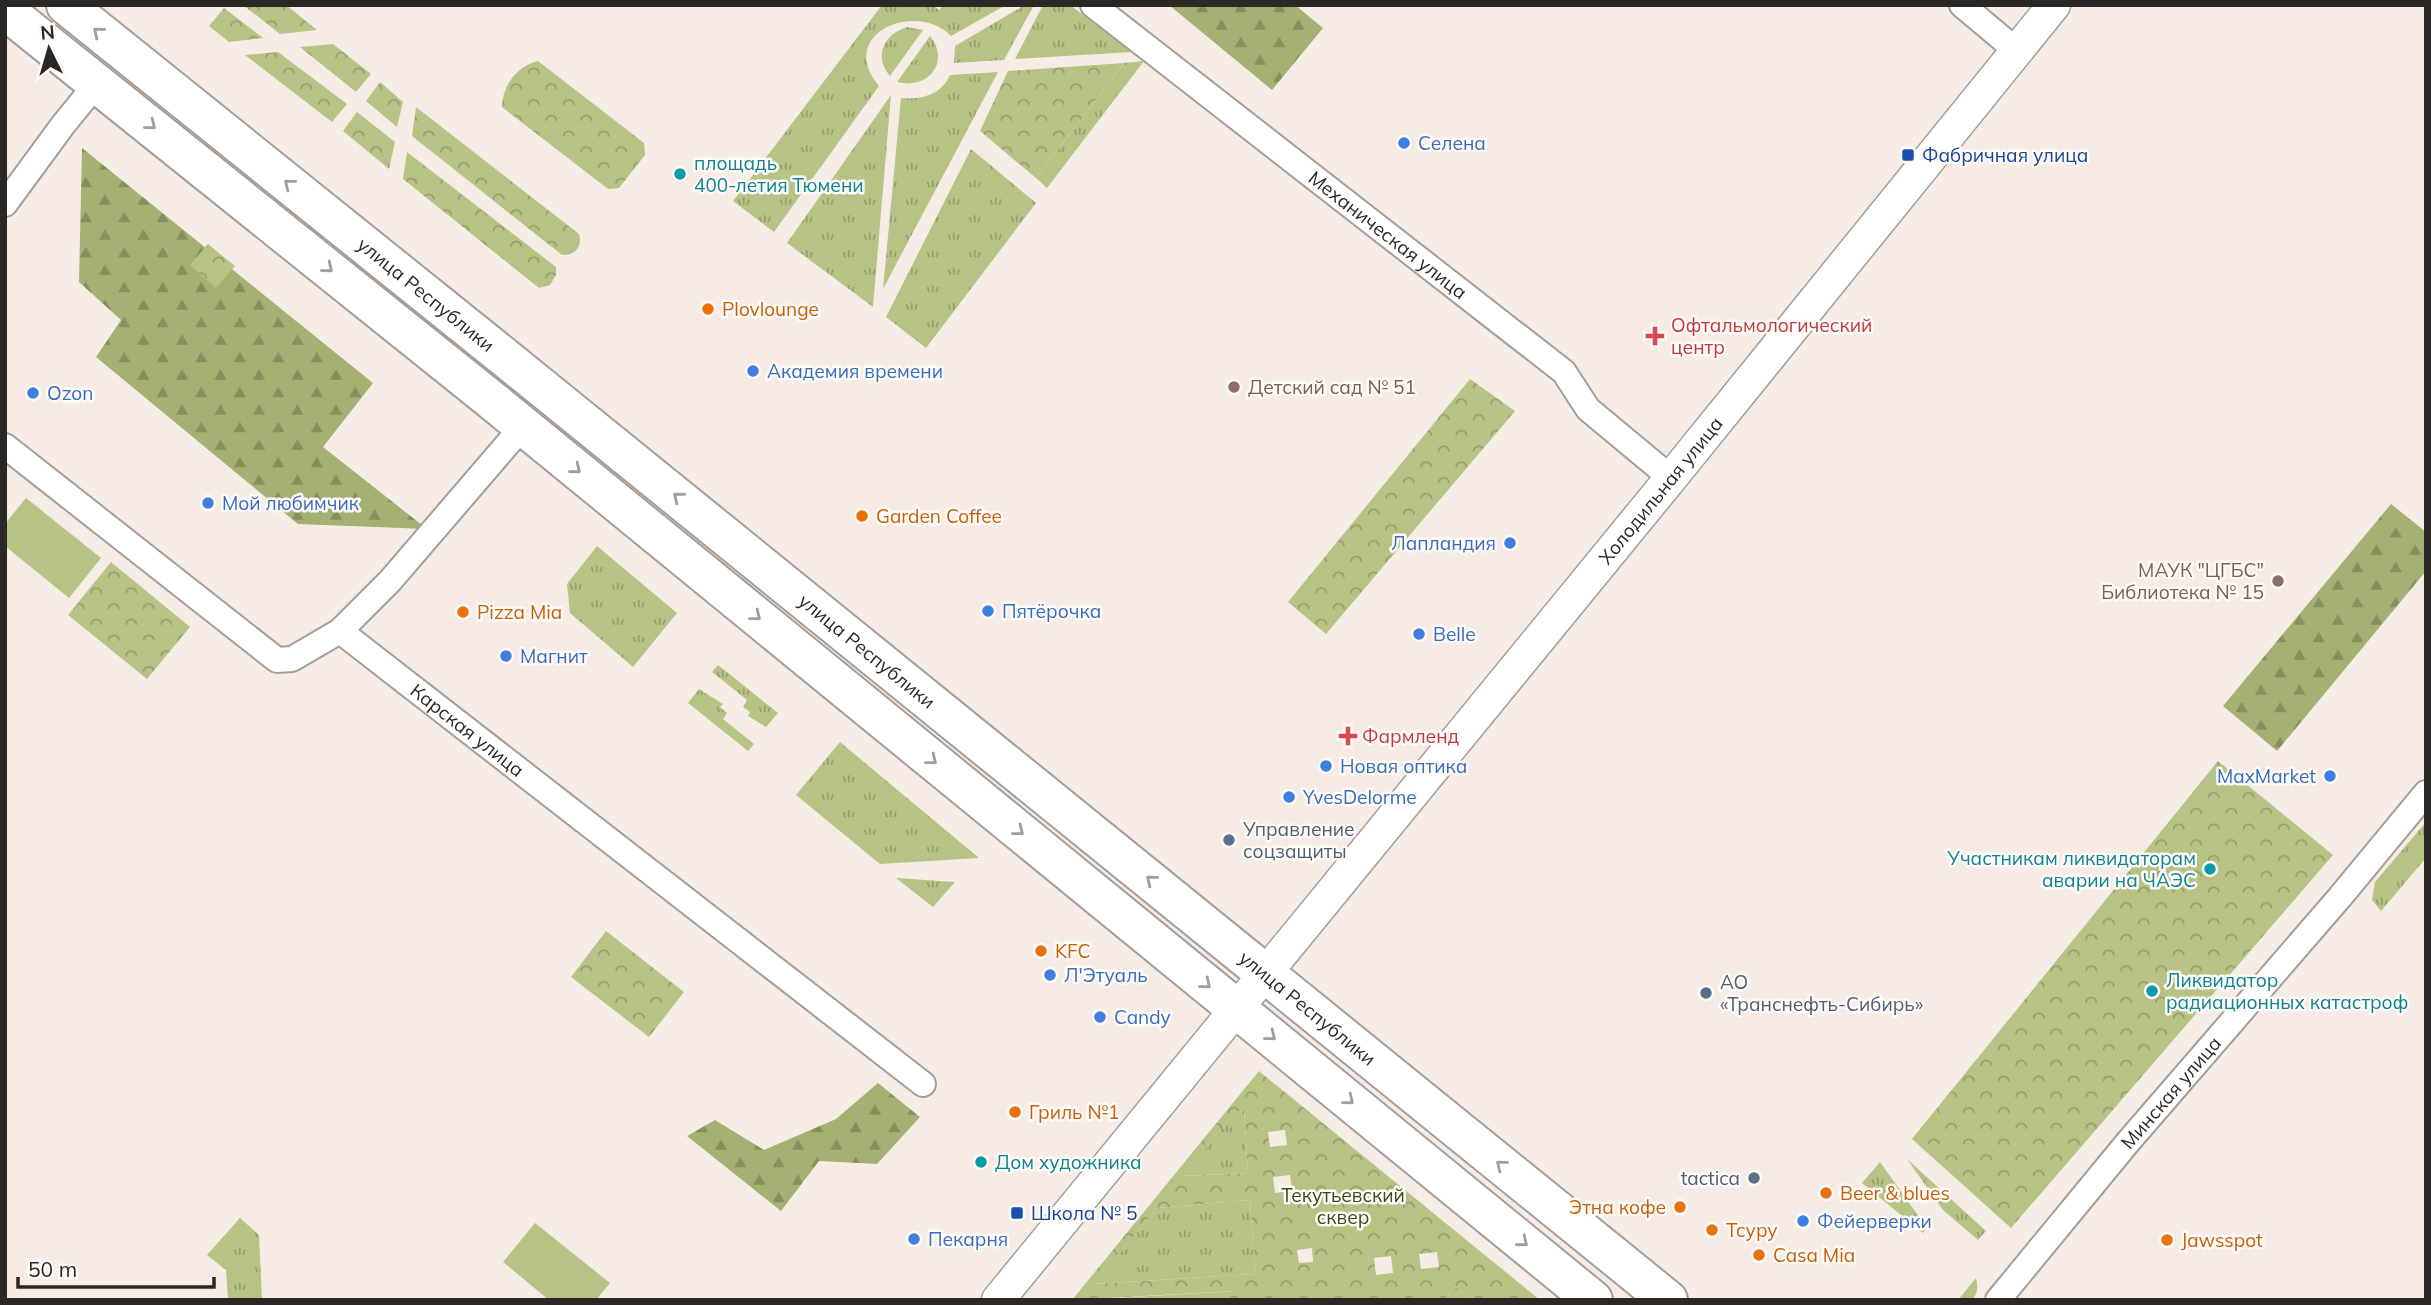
<svg xmlns="http://www.w3.org/2000/svg" width="2431" height="1305" font-family="Mulish,sans-serif">
<style>
.grass{fill:url(#grass-tufts)}
.forest{fill:url(#forest-firs)}
.park{fill:url(#park-crowns);fill-rule:evenodd}
.pitch{fill:#b7c385}
.lines{fill:none;stroke-linecap:round;stroke-linejoin:round}
.minor-casing{stroke:#a69d96;stroke-width:28}
.tertiary-casing{stroke:#a69d96;stroke-width:35}
.primary-casing{stroke:#a69d96;stroke-width:42}
.minor{stroke:#fff;stroke-width:24}
.tertiary{stroke:#fff;stroke-width:32}
.primary{stroke:#fff;stroke-width:38}
.oneway{stroke:#9f9e9c}
.shop-dot{fill:#3f7fe0;stroke:#fefaf7;stroke-width:2.5}
.transit-dot{fill:#1a4fb4;stroke:#fefaf7;stroke-width:2.5}
.culture-dot{fill:#0f9aa8;stroke:#fefaf7;stroke-width:2.5}
.food-dot{fill:#e8710a;stroke:#fefaf7;stroke-width:2.5}
.health-dot{fill:#e0444e;stroke:#fefaf7;stroke-width:2.5}
.education-dot{fill:#8d6e63;stroke:#fefaf7;stroke-width:2.5}
.service-dot{fill:#5c6f8a;stroke:#fefaf7;stroke-width:2.5}
.labels{text-anchor:middle;stroke-width:5;stroke-linejoin:round;paint-order:stroke}
.shop-label{font-size:19px;fill:#366cbe;stroke:#fefaf7;text-anchor:start}
.transit-label{font-size:19px;fill:#164399;stroke:#fefaf7;text-anchor:start}
.culture-label{font-size:19px;fill:#0d838f;stroke:#fefaf7;text-anchor:start}
.street-label{font-size:19px;fill:#2a2724;stroke:#fefaf7}
.food-label{font-size:19px;fill:#c56008;stroke:#fefaf7;text-anchor:start}
.health-label{font-size:19px;fill:#be3a42;stroke:#fefaf7;text-anchor:start}
.education-label{font-size:19px;fill:#785e54;stroke:#fefaf7;text-anchor:start}
.service-label{font-size:19px;fill:#4e5e75;stroke:#fefaf7;text-anchor:start}
.park-label{font-size:19px;fill:#404719;stroke:#fefaf7}
</style>
<defs>
<pattern id="grass-tufts" width="24" height="20" patternUnits="userSpaceOnUse" patternTransform="scale(1.75)"><rect width="24" height="20" fill="#b7c385"/><path d="M3 7l-1-3M5 7V3M7 7l1-3M15 17l-1-3M17 17v-4M19 17l1-3" fill="none" stroke="#959e6d"/></pattern>
<pattern id="forest-firs" width="22" height="20" patternUnits="userSpaceOnUse" patternTransform="scale(1.75)"><rect width="22" height="20" fill="#a5b073"/><path d="M5 1l3.5 6h-7zM16 11l3.5 6h-7z" fill="#878f5e"/></pattern>
<pattern id="park-crowns" width="20" height="18" patternUnits="userSpaceOnUse" patternTransform="scale(1.75)"><rect width="20" height="18" fill="#b7c385"/><path d="M2 6a3 3 0 1 1 6 0M12 15a3 3 0 1 1 6 0" fill="none" stroke="#959e6d"/></pattern>
</defs>
<rect width="100%" height="100%" fill="#f6ece5"/>
<!-- grass -->
<g class="grass">
<path d="M882 5H933L939 10 943 5H1006L951 36C916 0 835 34 879 86L774 232 733 201Z"/>
<path d="M1025 5H1034L1004 60 954 63 955 46Z"/>
<path d="M1043 5H1070L1132 52 1015 59Z"/>
<path d="M907 27 923 30 890 76C873 56 884 34 907 27Z"/>
<path d="M930 36C951 62 928 90 897 82Z"/>
<path d="M1144 61 1047 188 1036 178 1124 63Z"/>
<path d="M998 72 883 289 901 98C921 100 941 95 950 75Z"/>
<path d="M891 95 873 307 787 243Z"/>
<path d="M971 149 1036 203 926 348 886 317Z"/>
<path d="M597 546 677 613 633 667 570 613 567 584Z"/>
<path d="M718 665 778 713 766 727 748 716 750 712 743 707 747 700 712 672Z"/>
<path d="M699 689 723 704 720 707 727 713 723 719 754 744 748 751 688 703Z"/>
<path d="M840 742 979 858 880 864 796 795Z"/>
<path d="M2426 822V858L2381 911 2372 900 2375 882Z"/>
<path d="M896 878 955 882 933 907Z"/>
<path d="M1244 1111 1248 1173 1182 1176 1235 1112Z"/>
<path d="M1907 1159 1986 1231 1978 1240 1943 1210Z"/>
<path d="M1880 1162 1927 1228 1923 1233 1862 1183Z"/>
<path d="M1250 1200 1255 1274 1094 1284 1157 1208Z"/>
<path d="M240 1218 259 1235 262 1300H228L226 1270 207 1255Z"/>
<path d="M1976 1278C1978 1286 1978 1293 1972 1300H1958Z"/>
<path d="M1456 1286 1472 1300H1445Z"/>
<path d="M1235 1291 1228 1300 1099 1299Z"/>
</g>
<!-- forest -->
<g class="forest">
<path d="M1169 5H1295L1323 28 1272 90Z"/>
<path d="M82 148 373 383 323 447 427 529 298 524 96 357 121 320 79 282Z"/>
<path d="M2391 504 2426 532V571L2277 751 2223 706Z"/>
<path d="M878 1083 920 1117 877 1164 819 1161 781 1211 687 1136 715 1120 764 1150 836 1119Z"/>
</g>
<!-- park -->
<g class="park">
<path d="M243 5H286L317 30 280 34Z"/>
<path d="M224 8 263 38 229 42 209 26Z"/>
<path d="M333 44 371 74 356 92 300 47Z"/>
<path d="M278 52 347 104 332 122 245 55Z"/>
<path d="M538 61 644 143 645 155 619 188 608 189 502 107C502 86 517 66 538 61Z"/>
<path d="M1124 63 1036 178 980 131 1008 71Z"/>
<path d="M380 82 403 102 397 127 366 101Z"/>
<path d="M416 107 579 234C583 246 575 256 562 255L412 136Z"/>
<path d="M357 112 395 142 389 169 343 131Z"/>
<path d="M407 152 556 267V275L550 285 539 288 403 179Z"/>
<path d="M208 244 235 266 216 288 190 265Z"/>
<path d="M1470 379 1515 411 1326 634 1288 602Z"/>
<path d="M111 562 190 627 147 679 68 615Z"/>
<path d="M2218 761 2333 855 2011 1228 1912 1139Z"/>
<path d="M606 931 684 992 649 1037 571 977Z"/>
<path d="M1259 1071 1281 1089 1540 1300H1472L1456 1286 1445 1300H1377L1376 1298 1228 1300 1234 1291 1072 1300ZM1244 1111 1248 1173 1183 1176 1235 1112ZM1285 1130 1287 1145 1270 1147 1268 1132ZM1290 1175 1292 1191 1275 1193 1273 1177ZM1250 1200 1255 1274 1095 1284 1157 1208ZM1312 1248 1313 1262 1299 1263 1297 1250ZM1437 1252 1439 1267 1421 1269 1419 1254ZM1391 1256 1393 1273 1376 1275 1374 1258Z"/>
</g>
<!-- pitch -->
<g class="pitch">
<path d="M26 498 101 558 69 598 5 546V524Z"/>
<path d="M535 1223 610 1283 596 1300H549L503 1262Z"/>
</g>
<g class="lines">
<!-- minor casing -->
<g class="minor-casing">
<g id="minor">
<path id="s1" d="M1093 5 1564 372 1588 409 1671 478"/>
<path d="M1962 5 2017 51"/>
<path d="M5 204 63 125 98 82"/>
<path id="s2" d="M5 446 277 660 292 659 340 631 923 1084"/>
<path d="M340 631 390 581 523 426"/>
<path id="s3" d="M1998 1300 2128 1142 2340 897 2426 793"/>
</g>
</g>
<!-- tertiary casing -->
<g class="tertiary-casing">
<g id="tertiary">
<path id="s4" d="M998 1300 1671 478 2054 5"/>
</g>
</g>
<!-- primary casing -->
<g class="primary-casing">
<g id="primary">
<path id="s5" d="M66 5 514 365 1668 1300"/>
<path d="M5 10 489 398 1593 1300"/>
</g>
</g>
<!-- minor -->
<use href="#minor" class="minor"/>
<!-- tertiary -->
<use href="#tertiary" class="tertiary"/>
<!-- primary -->
<use href="#primary" class="primary"/>
</g>
<!-- one-way arrows -->
<defs><path id="oneway-chevron" d="M-2-3.5L2.5 0L-2 3.5" fill="none" stroke-width="1.6" stroke-linecap="round" stroke-linejoin="round" transform="scale(1.75)"/></defs>
<g class="oneway">
<use href="#oneway-chevron" transform="translate(98 32) rotate(-141)"/>
<use href="#oneway-chevron" transform="translate(151 125) rotate(39)"/>
<use href="#oneway-chevron" transform="translate(289 184) rotate(-141)"/>
<use href="#oneway-chevron" transform="translate(328 268) rotate(39)"/>
<use href="#oneway-chevron" transform="translate(576 469) rotate(39)"/>
<use href="#oneway-chevron" transform="translate(678 497) rotate(-141)"/>
<use href="#oneway-chevron" transform="translate(756 616) rotate(39)"/>
<use href="#oneway-chevron" transform="translate(932 760) rotate(39)"/>
<use href="#oneway-chevron" transform="translate(1019 831) rotate(39)"/>
<use href="#oneway-chevron" transform="translate(1151 880) rotate(-141)"/>
<use href="#oneway-chevron" transform="translate(1206 984) rotate(39)"/>
<use href="#oneway-chevron" transform="translate(1271 1036) rotate(39)"/>
<use href="#oneway-chevron" transform="translate(1349 1100) rotate(39)"/>
<use href="#oneway-chevron" transform="translate(1501 1165) rotate(-141)"/>
<use href="#oneway-chevron" transform="translate(1523 1242) rotate(39)"/>
</g>
<!-- markers -->
<g class="shop-dot">
<circle cx="1404" cy="143" r="7"/>
<circle cx="753" cy="371" r="7"/>
<circle cx="33" cy="393" r="7"/>
<circle cx="208" cy="503" r="7"/>
<circle cx="1510" cy="543" r="7"/>
<circle cx="988" cy="611" r="7"/>
<circle cx="1419" cy="634" r="7"/>
<circle cx="506" cy="656" r="7"/>
<circle cx="1326" cy="766" r="7"/>
<circle cx="2330" cy="776" r="7"/>
<circle cx="1289" cy="797" r="7"/>
<circle cx="1050" cy="975" r="7"/>
<circle cx="1100" cy="1017" r="7"/>
<circle cx="1803" cy="1221" r="7"/>
<circle cx="914" cy="1239" r="7"/>
</g>
<g class="transit-dot">
<rect x="1901" y="148" width="14" height="14" rx="3.5"/>
<rect x="1010" y="1206" width="14" height="14" rx="3.5"/>
</g>
<g class="culture-dot">
<circle cx="680" cy="174" r="7"/>
<circle cx="2210" cy="869" r="7"/>
<circle cx="2152" cy="991" r="7"/>
<circle cx="981" cy="1162" r="7"/>
</g>
<g class="food-dot">
<circle cx="708" cy="309" r="7"/>
<circle cx="862" cy="516" r="7"/>
<circle cx="463" cy="612" r="7"/>
<circle cx="1041" cy="951" r="7"/>
<circle cx="1015" cy="1112" r="7"/>
<circle cx="1826" cy="1193" r="7"/>
<circle cx="1680" cy="1207" r="7"/>
<circle cx="1712" cy="1230" r="7"/>
<circle cx="2167" cy="1240" r="7"/>
<circle cx="1759" cy="1255" r="7"/>
</g>
<g class="health-dot">
<path d="M1651.5 325.5h7v7h7v7h-7v7h-7v-7h-7v-7h7z"/>
<path d="M1344.5 725.5h7v7h7v7h-7v7h-7v-7h-7v-7h7z"/>
</g>
<g class="education-dot">
<circle cx="1234" cy="387" r="7"/>
<circle cx="2278" cy="581" r="7"/>
</g>
<g class="service-dot">
<circle cx="1229" cy="840" r="7"/>
<circle cx="1706" cy="993" r="7"/>
<circle cx="1754" cy="1178" r="7"/>
</g>
<g class="labels">
<!-- shop labels -->
<g class="shop-label">
<text x="1418" y="150">Селена</text>
<text x="767" y="378">Академия времени</text>
<text x="47" y="400">Ozon</text>
<text x="222" y="510">Мой любимчик</text>
<text x="1496" y="550" text-anchor="end">Лапландия</text>
<text x="1002" y="618">Пятёрочка</text>
<text x="1433" y="641">Belle</text>
<text x="520" y="663">Магнит</text>
<text x="1340" y="773">Новая оптика</text>
<text x="2316" y="783" text-anchor="end">MaxMarket</text>
<text x="1303" y="804">YvesDelorme</text>
<text x="1064" y="982">Л'Этуаль</text>
<text x="1114" y="1024">Candy</text>
<text x="1817" y="1228">Фейерверки</text>
<text x="928" y="1246">Пекарня</text>
</g>
<!-- transit labels -->
<g class="transit-label">
<text x="1922" y="162">Фабричная улица</text>
<text x="1031" y="1220">Школа № 5</text>
</g>
<!-- culture labels -->
<g class="culture-label">
<text x="694" y="170">площадь<tspan x="694" dy="22">400-летия Тюмени</tspan></text>
<text x="2196" y="865" text-anchor="end">Участникам ликвидаторам<tspan x="2196" dy="22">аварии на ЧАЭС</tspan></text>
<text x="2166" y="987">Ликвидатор<tspan x="2166" dy="22">радиационных катастроф</tspan></text>
<text x="995" y="1169">Дом художника</text>
</g>
<!-- street labels -->
<g class="street-label">
<text dy="7" stroke="none"><textPath href="#s1" startOffset="374">Механическая улица</textPath></text>
<text dy="7" stroke="none"><textPath href="#s5" startOffset="462">улица Республики</textPath></text>
<text dy="7" stroke="none"><textPath href="#s4" startOffset="1046">Холодильная улица</textPath></text>
<text dy="7" stroke="none"><textPath href="#s5" startOffset="1029">улица Республики</textPath></text>
<text dy="7" stroke="none"><textPath href="#s2" startOffset="578">Карская улица</textPath></text>
<text dy="7" stroke="none"><textPath href="#s5" startOffset="1596">улица Республики</textPath></text>
<text dy="7" stroke="none"><textPath href="#s3" startOffset="270">Минская улица</textPath></text>
</g>
<!-- food labels -->
<g class="food-label">
<text x="722" y="316">Plovlounge</text>
<text x="876" y="523">Garden Coffee</text>
<text x="477" y="619">Pizza Mia</text>
<text x="1055" y="958">KFC</text>
<text x="1029" y="1119">Гриль №1</text>
<text x="1840" y="1200">Beer &amp; blues</text>
<text x="1666" y="1214" text-anchor="end">Этна кофе</text>
<text x="1726" y="1237">Тсуру</text>
<text x="2181" y="1247">Jawsspot</text>
<text x="1773" y="1262">Casa Mia</text>
</g>
<!-- health labels -->
<g class="health-label">
<text x="1671" y="332">Офтальмологический<tspan x="1671" dy="22">центр</tspan></text>
<text x="1362" y="743">Фармленд</text>
</g>
<!-- education labels -->
<g class="education-label">
<text x="1248" y="394">Детский сад № 51</text>
<text x="2264" y="577" text-anchor="end">МАУК "ЦГБС"<tspan x="2264" dy="22">Библиотека № 15</tspan></text>
</g>
<!-- service labels -->
<g class="service-label">
<text x="1243" y="836">Управление<tspan x="1243" dy="22">соцзащиты</tspan></text>
<text x="1720" y="989">АО<tspan x="1720" dy="22">«Транснефть-Сибирь»</tspan></text>
<text x="1740" y="1185" text-anchor="end">tactica</text>
</g>
<!-- park labels -->
<g class="park-label">
<text x="1343" y="1202">Текутьевский<tspan x="1343" dy="22">сквер</tspan></text>
</g>
</g>
<!-- border -->
<rect width="2431" height="1305" fill="none" stroke="#2a2724" stroke-width="14"/>
<!-- north arrow -->
<g transform="translate(49 49) rotate(355)" stroke="#fefaf7" stroke-width="5" paint-order="stroke">
<path d="M0-5L12 26L0 18L-12 26Z" fill="#2a2724"/>
<text y="-10" font-size="19" font-weight="bold" text-anchor="middle" fill="#2a2724">N</text>
</g>
<!-- scale -->
<path d="M18 1277v10h196v-10" fill="none" stroke="#2a2724" stroke-width="3.5"/>
<text x="28" y="1277" font-size="21" fill="#2a2724" stroke="#fefaf7" stroke-width="5" paint-order="stroke">50 m</text>
</svg>
